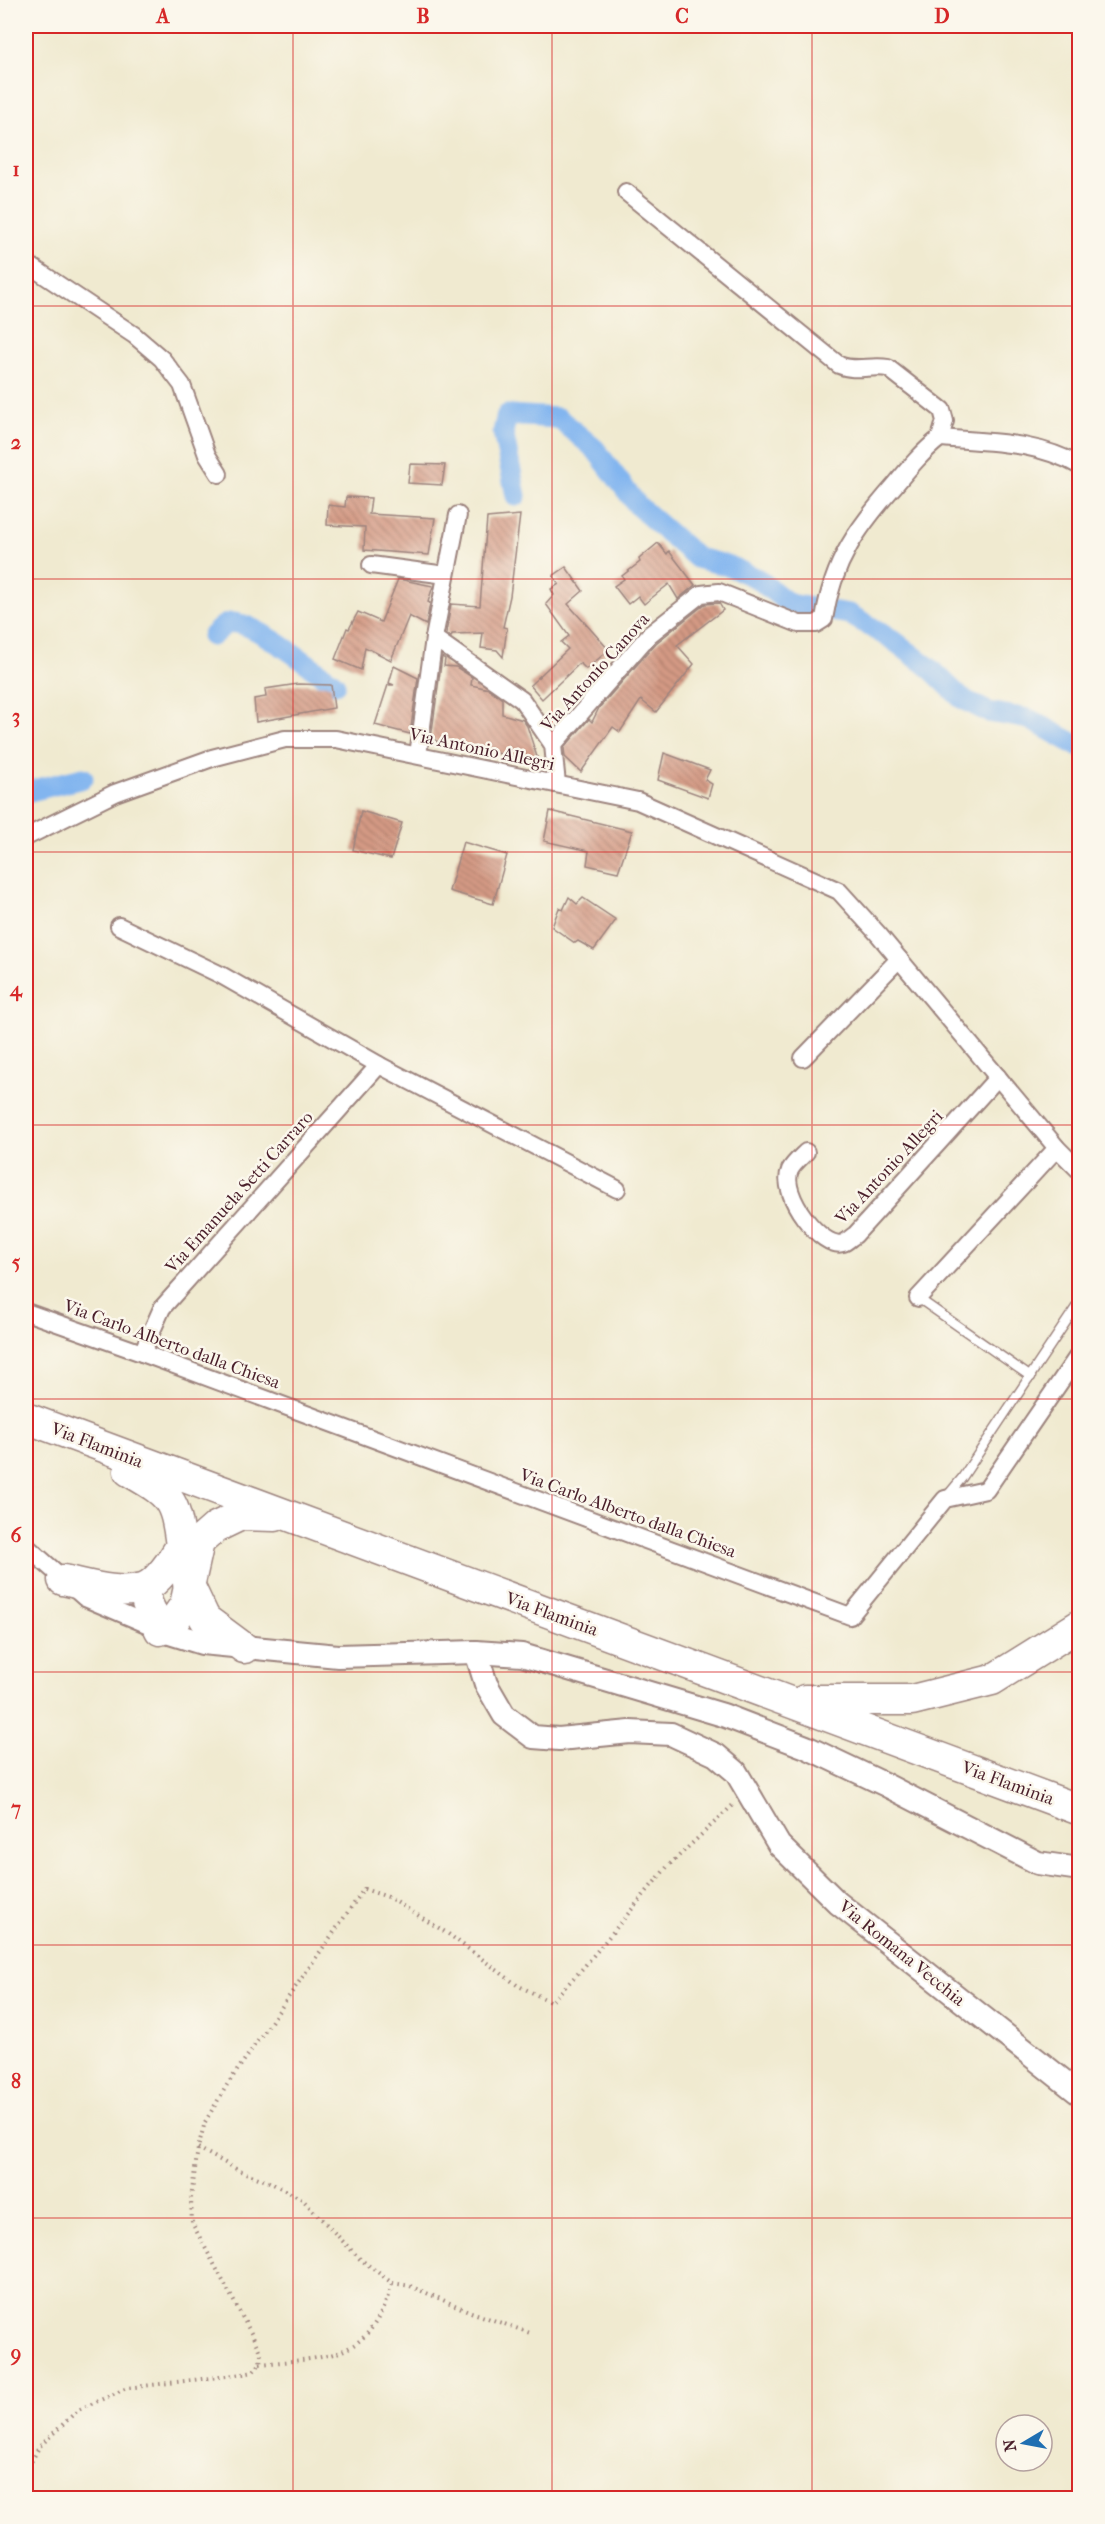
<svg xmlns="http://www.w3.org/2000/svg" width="1105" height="2524" font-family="'IM FELL French Canon',serif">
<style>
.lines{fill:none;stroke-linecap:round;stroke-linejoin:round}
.canal{stroke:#82b5ef;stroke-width:21}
.building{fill:url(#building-back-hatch)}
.lane-casing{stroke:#9d847e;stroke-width:11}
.street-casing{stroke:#9d847e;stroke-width:20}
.secondary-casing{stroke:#9d847e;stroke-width:26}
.highway-casing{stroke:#9d847e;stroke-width:33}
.path{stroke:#9d847e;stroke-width:4;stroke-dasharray:1.5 4.5;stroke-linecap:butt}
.lane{stroke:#fff;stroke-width:8}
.street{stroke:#fff;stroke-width:16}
.secondary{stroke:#fff;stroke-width:22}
.highway{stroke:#fff;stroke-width:30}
.grid{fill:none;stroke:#d62828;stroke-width:1.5;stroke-opacity:0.55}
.labels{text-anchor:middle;stroke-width:5;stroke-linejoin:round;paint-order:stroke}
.street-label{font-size:18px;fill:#4a1f2b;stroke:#fbf7ec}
.neatline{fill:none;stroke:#d62828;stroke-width:2}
.grid-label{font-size:20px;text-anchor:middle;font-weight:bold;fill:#d62828}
</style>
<defs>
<pattern id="building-back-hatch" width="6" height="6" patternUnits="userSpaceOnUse" patternTransform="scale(1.5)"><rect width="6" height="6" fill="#d49a84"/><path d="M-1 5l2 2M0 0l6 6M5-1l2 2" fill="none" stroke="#ae7d6c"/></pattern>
</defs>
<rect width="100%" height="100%" fill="#fbf7ec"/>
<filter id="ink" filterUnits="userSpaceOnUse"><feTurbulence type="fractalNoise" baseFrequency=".0167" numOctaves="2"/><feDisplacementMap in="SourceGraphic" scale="12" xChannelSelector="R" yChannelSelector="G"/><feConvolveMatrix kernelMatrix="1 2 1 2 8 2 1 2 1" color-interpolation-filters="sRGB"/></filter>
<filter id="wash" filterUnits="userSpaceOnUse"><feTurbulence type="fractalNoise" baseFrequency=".008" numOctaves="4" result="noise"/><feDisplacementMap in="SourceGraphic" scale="24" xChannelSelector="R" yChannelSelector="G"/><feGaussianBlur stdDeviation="1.35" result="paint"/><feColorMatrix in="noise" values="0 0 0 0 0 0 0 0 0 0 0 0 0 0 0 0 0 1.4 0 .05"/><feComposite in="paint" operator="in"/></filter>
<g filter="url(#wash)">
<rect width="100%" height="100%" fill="#f0ead0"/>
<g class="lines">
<!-- canal -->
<g class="canal">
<path d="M516 496 503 432 507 415 558 418 595 449 638 506 697 558 729 566 758 579 789 604 849 614 893 640 931 669 961 698 988 712 1029 719 1080 747"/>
<path d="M212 636C218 631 223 624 231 623 253 620 315 670 335 684"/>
<path d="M26 792 83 778"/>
</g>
</g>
<g id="blocks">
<!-- building -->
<g class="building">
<path d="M410 464 445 465 442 485 408 483Z"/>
<path d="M346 497 371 498 369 514 435 518 429 555 364 550 365 527 327 525 328 505 345 507Z"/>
<path d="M520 515 510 596 503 627 507 628 503 657 497 650 481 648 483 633 452 634 451 637 446 633 451 604 480 606 487 518Z"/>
<path d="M658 543 667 554 669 551 695 585 678 599 669 584 644 604 638 596 628 604 614 586 624 579 622 576 640 562 639 559Z"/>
<path d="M566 567 583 591 568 604 609 650 586 669 580 663 542 699 530 685 568 649 561 642 569 636 546 604 554 595 551 589 559 584 553 576Z"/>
<path d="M398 579 433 586 428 602 430 603 426 625 409 616 391 660 365 647 361 670 335 659 347 628 349 629 358 612 381 622Z"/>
<path d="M719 603 723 610 677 645 694 664 656 712 641 700 620 732 613 727 581 772 565 757 564 748 589 719 592 722 599 708 656 643 705 604Z"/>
<path d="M442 657 445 659 444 666 456 667 472 677 471 685 489 689 502 699V714L523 720 527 726 538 760 458 747V750L437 745V741L431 739Z"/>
<path d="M394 666 418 678 410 734 375 725 388 685H394L389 683Z"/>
<path d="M298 684 331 685 334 708 256 722 254 699 266 697 265 689Z"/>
<path d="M664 753 710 770 705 780 712 784 708 798 658 780Z"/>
<path d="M361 811 402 823 391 859 353 850Z"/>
<path d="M550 811 632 831 618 872 587 865 589 851 544 841Z"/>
<path d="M463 842 507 855 493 904 449 891Z"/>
<path d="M569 897 577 904 583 898 616 920 594 950 578 941 575 943 552 927 559 908 563 910Z"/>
</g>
</g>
</g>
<g filter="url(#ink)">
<use href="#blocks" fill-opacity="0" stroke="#9d847e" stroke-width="1.5"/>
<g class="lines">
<!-- lane casing -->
<g class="lane-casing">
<g id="lane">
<path d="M918 1298 1031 1377"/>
<path d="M947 1496 962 1478 1080 1301"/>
</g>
</g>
<!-- street casing -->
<g class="street-casing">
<g id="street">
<path d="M626 192 839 365C855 372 871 365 888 368L942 410 945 421 940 438"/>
<path d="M26 263 134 335 162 359 182 385 207 455 219 474"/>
<path d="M371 565 446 575"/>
<path d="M434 638 522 700 553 745"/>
<path d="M418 755 434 638 458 515"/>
<path d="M557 784 553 745 649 635 701 594 719 592 799 624H816L824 619C833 561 858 527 895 485 909 468 923 451 940 438 988 442 1037 441 1080 466"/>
<path d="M26 837 115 793 212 758 285 739H336L638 801 839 891 879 935 1057 1148 1080 1171"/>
<path d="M119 926 221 975 379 1065 617 1189"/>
<path d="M803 1058 899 959"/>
<path d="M806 1152C801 1157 793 1164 790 1170 779 1194 822 1250 843 1243 847 1242 851 1237 855 1235L998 1077"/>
<path d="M918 1298 1057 1148"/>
<path d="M26 1312 142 1353 850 1616 945 1499 986 1490 1080 1353"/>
<path d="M142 1353 162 1308 379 1065"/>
<path d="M26 1546 85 1598 158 1629"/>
</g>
</g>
<!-- secondary casing -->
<g class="secondary-casing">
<g id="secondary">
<path d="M160 1630 202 1643 338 1656 476 1652 522 1655 723 1715 806 1747 884 1784 1038 1863 1080 1869"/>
<path d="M476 1652 486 1684 504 1715 533 1737 559 1739 630 1732 671 1734 716 1755 736 1772 779 1845 838 1903 1080 2094"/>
</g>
</g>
<!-- highway casing -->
<g class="highway-casing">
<g id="highway">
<path d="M26 1418 1080 1810"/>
<path d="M63 1580C88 1585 118 1595 143 1588 157 1584 174 1558 181 1546 175 1497 170 1495 129 1471"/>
<path d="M188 1583 205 1619 244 1648"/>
<path d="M145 1588 147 1603 160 1630 173 1622 185 1605 199 1542 216 1527 241 1515 275 1516"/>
<path d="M805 1700H912L992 1680 1080 1625"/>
</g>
</g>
<!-- path -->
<g class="path">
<path d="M198 2148 238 2170 269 2182 302 2199 360 2259 392 2283 410 2286 471 2312 530 2333"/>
<path d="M260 2364C330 2357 370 2361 392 2283"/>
<path d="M26 2472 39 2447 78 2410 127 2388 243 2374 253 2372 260 2364 261 2354 252 2335 192 2223 191 2198 198 2148 205 2122 227 2085 364 1889 388 1897 447 1933 517 1985 551 2002 583 1968 667 1867 734 1804"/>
</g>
<!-- lane -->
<use href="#lane" class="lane"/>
<!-- street -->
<use href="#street" class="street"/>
<!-- secondary -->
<use href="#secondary" class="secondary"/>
<!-- highway -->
<use href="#highway" class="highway"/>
</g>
</g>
<!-- grid -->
<path class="grid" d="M293 26V2498M552 26V2498M812 26V2498M26 306H1080M26 579H1080M26 852H1080M26 1125H1080M26 1399H1080M26 1672H1080M26 1945H1080M26 2218H1080"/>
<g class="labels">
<!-- street labels -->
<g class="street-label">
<text transform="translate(595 672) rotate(-48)" y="6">Via Antonio Canova</text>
<text transform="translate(482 749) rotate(12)" y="6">Via Antonio Allegri</text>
<text transform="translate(889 1167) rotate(-47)" y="6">Via Antonio Allegri</text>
<text transform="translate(239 1192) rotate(-48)" y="6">Via Emanuela Setti Carraro</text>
<text transform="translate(172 1344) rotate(20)" y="6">Via Carlo Alberto dalla Chiesa</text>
<text transform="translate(97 1445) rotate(21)" y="6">Via Flaminia</text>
<text transform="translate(628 1513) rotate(20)" y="6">Via Carlo Alberto dalla Chiesa</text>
<text transform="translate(552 1614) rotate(20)" y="6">Via Flaminia</text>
<text transform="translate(1008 1783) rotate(20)" y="6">Via Flaminia</text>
<text transform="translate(902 1953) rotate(39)" y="6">Via Romana Vecchia</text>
</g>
</g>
<!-- margin -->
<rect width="1105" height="2524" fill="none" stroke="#fbf7ec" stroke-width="66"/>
<!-- north arrow -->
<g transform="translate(1024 2443) rotate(260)"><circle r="28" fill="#fbf7ec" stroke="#b4a19f" stroke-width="1.5"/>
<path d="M0-4.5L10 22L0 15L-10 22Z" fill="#1f6fb2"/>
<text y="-9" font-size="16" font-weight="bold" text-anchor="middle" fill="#4a1f2b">N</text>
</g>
<rect x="33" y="33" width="1039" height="2458" class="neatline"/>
<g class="grid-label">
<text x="163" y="23">A</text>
<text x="423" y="23">B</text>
<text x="682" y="23">C</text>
<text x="942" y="23">D</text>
<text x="16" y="176">1</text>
<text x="16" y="449">2</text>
<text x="16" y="723">3</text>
<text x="16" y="996">4</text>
<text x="16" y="1269">5</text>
<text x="16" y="1542">6</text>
<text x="16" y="1815">7</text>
<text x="16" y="2088">8</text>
<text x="16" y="2361">9</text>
</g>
</svg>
